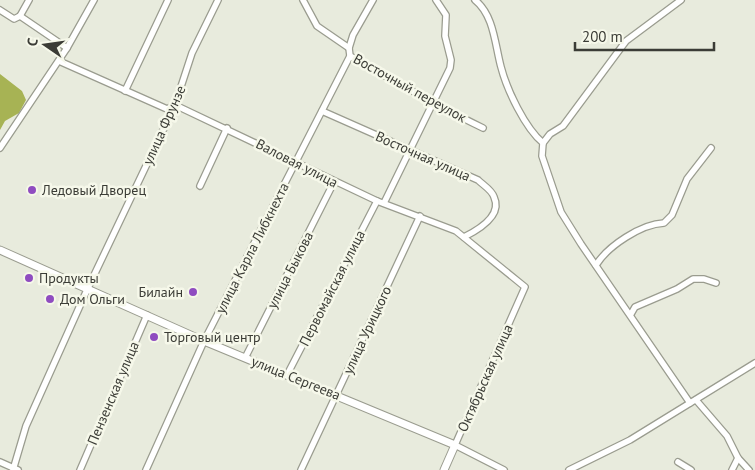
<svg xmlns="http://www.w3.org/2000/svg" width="755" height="470" font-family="'PT Sans',sans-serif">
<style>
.forest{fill:#a7b354}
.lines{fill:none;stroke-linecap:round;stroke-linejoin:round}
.minor-casing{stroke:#9a9c8f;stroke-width:8}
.major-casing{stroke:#9a9c8f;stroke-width:9}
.minor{stroke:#fff;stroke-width:5.5}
.major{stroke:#fff;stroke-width:7}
.poi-dot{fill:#8f4cc0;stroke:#f6f8ea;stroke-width:2}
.labels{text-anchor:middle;stroke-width:5;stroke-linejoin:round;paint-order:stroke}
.street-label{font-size:14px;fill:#3b3c36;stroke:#f6f8ea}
.poi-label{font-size:14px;fill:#3b3c36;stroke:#f6f8ea;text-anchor:start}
</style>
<rect width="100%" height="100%" fill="#e8ebdd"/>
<!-- forest -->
<path class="forest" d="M0 74 22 91 26 100 19 113 5 121 0 130Z"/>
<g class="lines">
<!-- minor casing -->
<g class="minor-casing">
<g id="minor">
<path d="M303 0 317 26 349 48 350 56C394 81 437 106 483 128"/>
<path d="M475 0C494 15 495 45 501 67 507 90 525 128 543 143L542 156 561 212 581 244 690 403"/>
<path d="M0 10 14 19 20 16 67 48"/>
<path d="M20 16 29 0"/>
<path d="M349 48 353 35 373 0"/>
<path d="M59 61 167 109 175 105 377 201 456 231 525 287 455 445 504 470"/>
<path d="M125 91 168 0"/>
<path d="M322 111 478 180C483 185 492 190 494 197 503 216 478 230 464 237"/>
<path d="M543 143 550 134 563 126 626 41 681 0"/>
<path d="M0 148 67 48 94 0"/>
<path d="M200 186 227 128"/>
<path d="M384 203 450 68 451 60 445 36 446 15 436 0"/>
<path d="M596 265C608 246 641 224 664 223L672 215 687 179 711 148"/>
<path d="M631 314 635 307 677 289 693 279H704L716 283"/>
<path d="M245 358 334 182"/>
<path d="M287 375 377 201"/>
<path d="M696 400 727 436 738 458 749 470"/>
<path d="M0 462 18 470"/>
<path d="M678 462 691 470"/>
<path d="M13 470 26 426 87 290 175 105 192 53 218 0"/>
<path d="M80 470 147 315"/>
<path d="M146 470 204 341 350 56"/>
<path d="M301 470 420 216"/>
<path d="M569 470 630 440 755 363"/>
<path d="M732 470 738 458"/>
</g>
</g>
<!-- major casing -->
<g class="major-casing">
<path id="major" d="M0 250 204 341 455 445 444 470"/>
</g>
<!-- minor -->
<use href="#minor" class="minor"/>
<!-- major -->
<use href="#major" class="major"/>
</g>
<!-- markers -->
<g class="poi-dot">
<circle cx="32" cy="190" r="5"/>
<circle cx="29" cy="278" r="5"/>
<circle cx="193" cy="292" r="5"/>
<circle cx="50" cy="299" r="5"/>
<circle cx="154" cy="337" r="5"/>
</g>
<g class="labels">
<!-- street labels -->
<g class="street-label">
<text transform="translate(410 88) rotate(29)" y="5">Восточный переулок</text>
<text transform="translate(164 125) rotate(-66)" y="5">улица Фрунзе</text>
<text transform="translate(423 156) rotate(24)" y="5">Восточная улица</text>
<text transform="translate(297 163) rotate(27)" y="5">Валовая улица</text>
<text transform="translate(252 248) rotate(-63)" y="5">улица Карла Либкнехта</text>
<text transform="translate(290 270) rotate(-63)" y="5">улица Быкова</text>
<text transform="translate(332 288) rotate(-63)" y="5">Первомайская улица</text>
<text transform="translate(367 330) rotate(-65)" y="5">улица Урицкого</text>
<text transform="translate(296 378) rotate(22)" y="5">улица Сергеева</text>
<text transform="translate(485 378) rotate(-66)" y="5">Октябрьская улица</text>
<text transform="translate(113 393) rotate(-67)" y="5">Пензенская улица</text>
</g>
<!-- poi labels -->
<g class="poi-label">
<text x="42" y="195">Ледовый Дворец</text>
<text x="39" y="283">Продукты</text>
<text x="183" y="297" text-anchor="end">Билайн</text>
<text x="60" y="304">Дом Ольги</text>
<text x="164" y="342">Торговый центр</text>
</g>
</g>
<!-- north arrow -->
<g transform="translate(45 45) rotate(283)" stroke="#f6f8ea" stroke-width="4" paint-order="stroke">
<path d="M0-4L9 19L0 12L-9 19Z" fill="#3b3c36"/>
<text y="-8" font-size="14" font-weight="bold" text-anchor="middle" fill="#3b3c36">С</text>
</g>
<!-- scale -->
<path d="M575 42v8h139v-8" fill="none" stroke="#3b3c36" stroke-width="2.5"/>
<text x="582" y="42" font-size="15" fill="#3b3c36" stroke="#f6f8ea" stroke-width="4" paint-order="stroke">200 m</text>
</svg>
